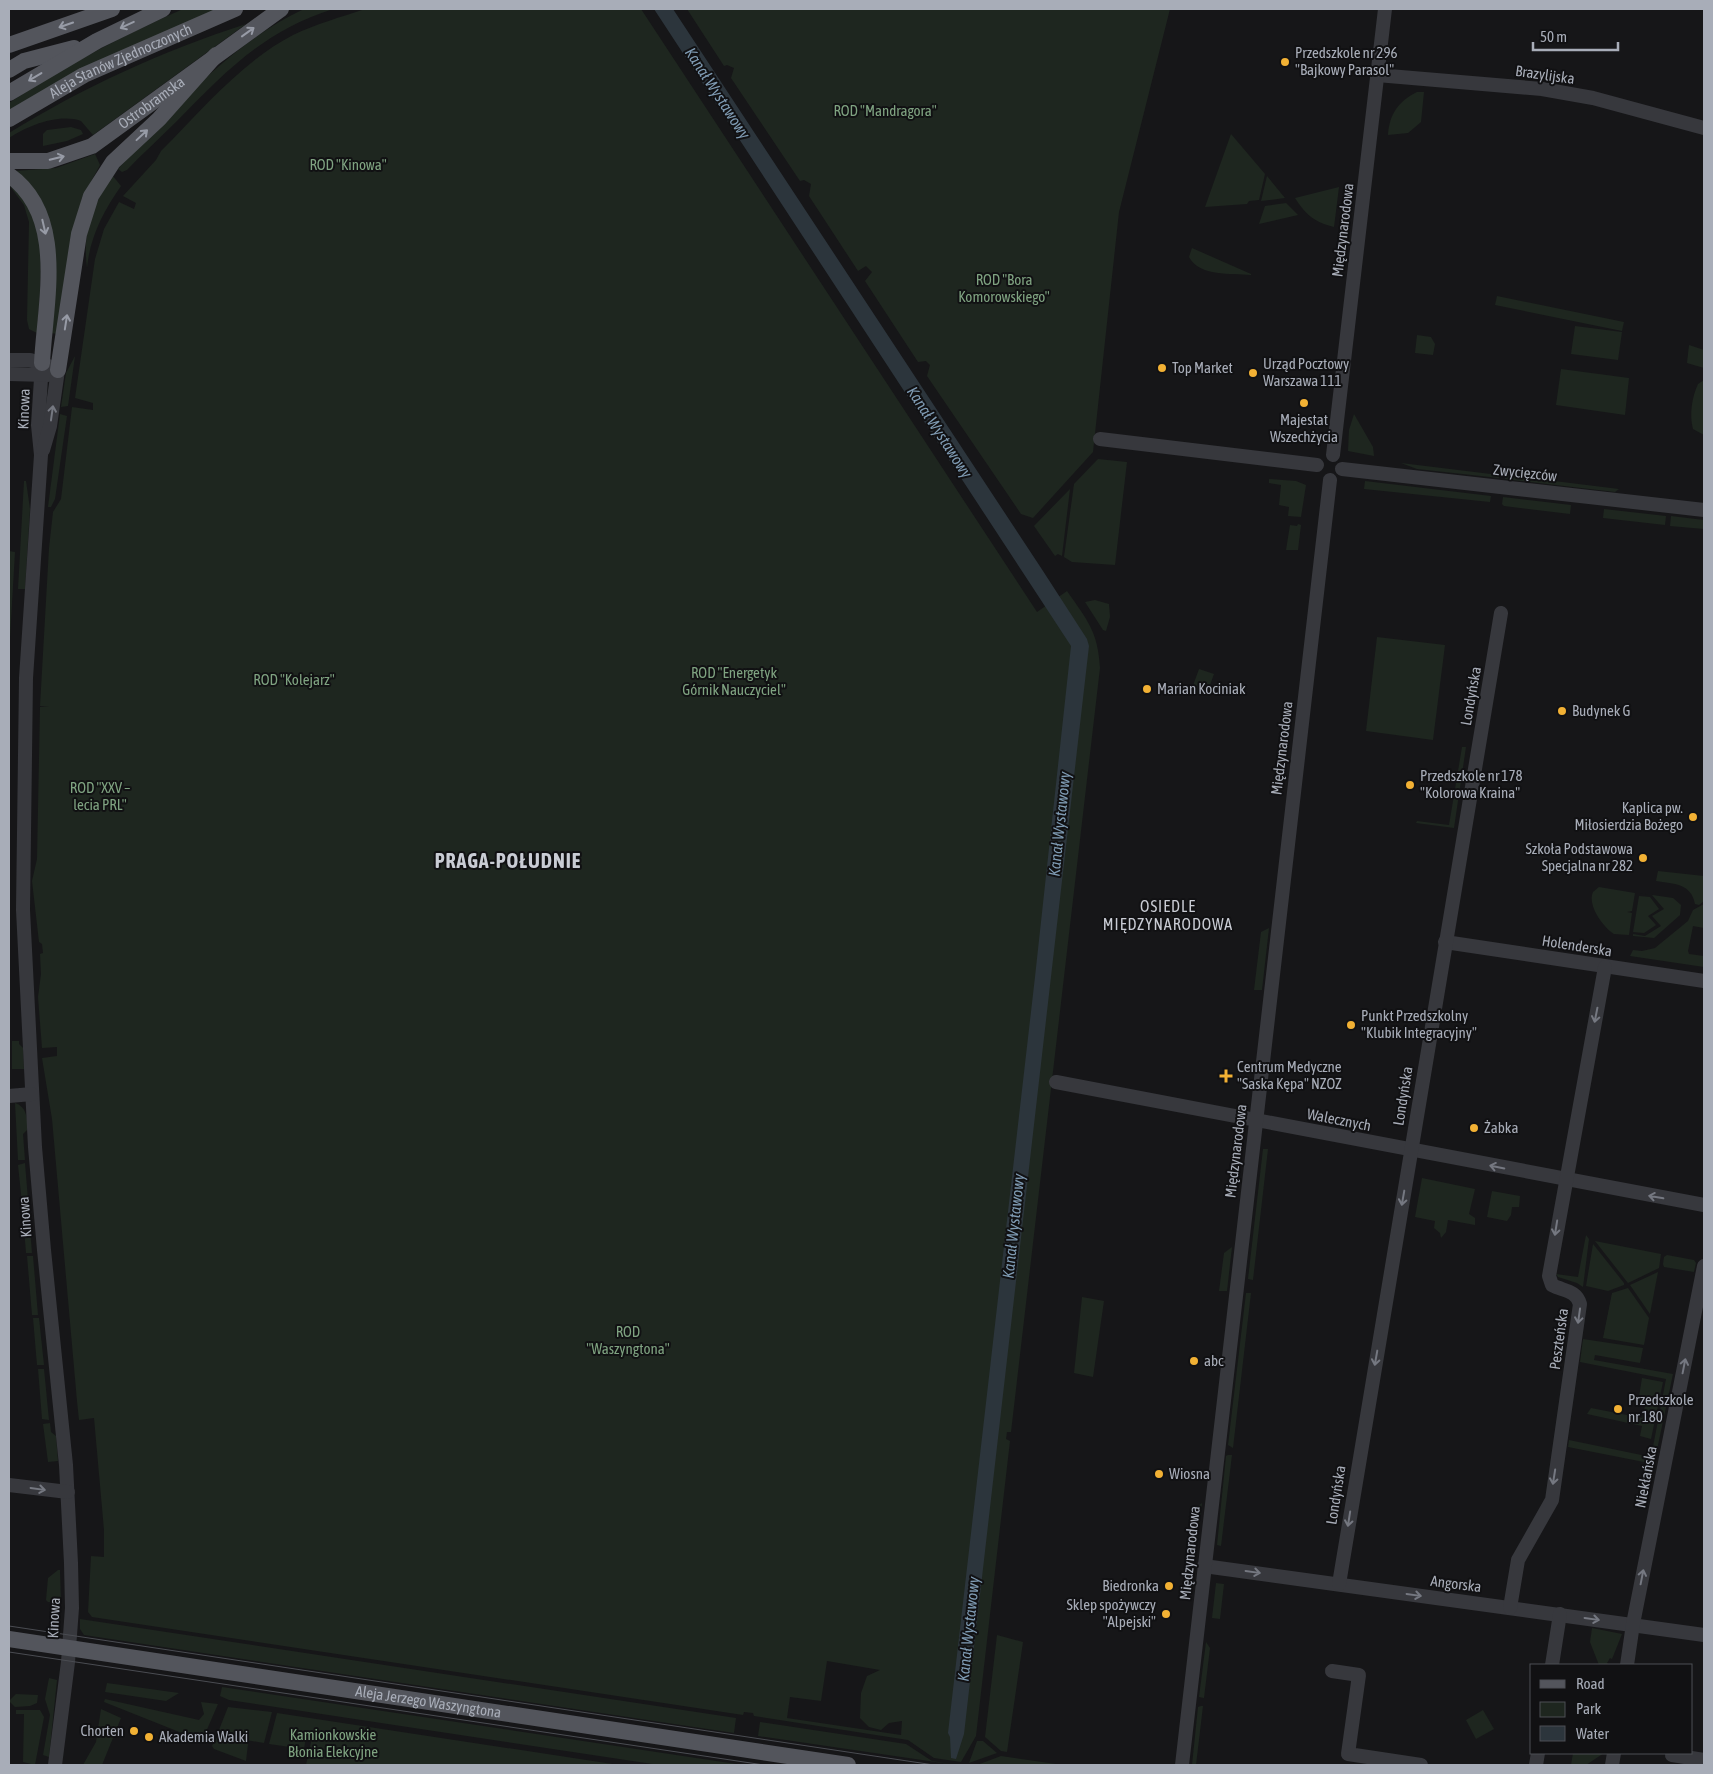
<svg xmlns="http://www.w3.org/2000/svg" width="1713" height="1774" font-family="'Asap Condensed',sans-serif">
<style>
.green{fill:#1e261f;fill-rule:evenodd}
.water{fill:#2c353c}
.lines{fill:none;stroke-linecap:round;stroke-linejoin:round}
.minor{stroke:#37383d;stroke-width:14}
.major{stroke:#53555c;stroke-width:16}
.tram{stroke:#4a4c52;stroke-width:1}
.oneway{stroke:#979ba6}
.oneway2{stroke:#757881}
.poi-dot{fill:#f2b134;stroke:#111113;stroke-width:2}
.labels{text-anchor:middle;stroke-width:4;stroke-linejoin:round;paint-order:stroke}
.poi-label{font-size:15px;fill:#a8adb8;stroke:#111113;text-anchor:start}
.street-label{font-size:15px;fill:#a8adb8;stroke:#111113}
.park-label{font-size:15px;fill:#7fa381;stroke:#111113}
.water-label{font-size:16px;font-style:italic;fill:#7f9bb3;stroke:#111113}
.neighbourhood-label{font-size:16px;letter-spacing:1px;fill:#c9ccd4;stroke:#111113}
.district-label{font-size:20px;font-weight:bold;letter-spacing:1px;fill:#c9ccd4;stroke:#111113}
</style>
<rect width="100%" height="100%" fill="#161618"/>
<!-- green -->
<g class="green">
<path d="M183 9H227L9 110V103C64 66 122 36 183 9Z"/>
<path d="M304 9H333C264 31 226 71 176 122 160 138 143 153 127 170L122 172 118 169C174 109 229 44 304 9Z"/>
<path d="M365 9H641L1037 612 1067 591C1087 620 1098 631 1100 668L1011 1432H1007L1006 1439 1010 1441 976 1736 961 1762 934 1758 908 1740 754 1716 753 1713 744 1712 743 1715 92 1617 88 1612 91 1556 104 1557V1530L94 1418 79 1420 77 1401 52 1119 42 1058 57 1056V1047L42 1048 38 997 41 974 40 954 43 953 42 944 39 942 32 881 37 859 40 707 49 706H40L49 548 53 512 61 499 72 407 93 410V403L75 398 95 259 104 229 119 202 134 209 136 203 123 196 156 160 161 151C202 110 241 62 293 35 316 24 341 17 365 9ZM827 1661 880 1670 867 1676 861 1693 860 1718 869 1727 881 1730 889 1723 902 1721 901 1735 787 1718 790 1697 821 1701Z"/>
<path d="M687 9H1170L1119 212 1093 452 1033 518 1021 514 927 376 930 365 926 361 918 362 865 281 872 272 866 266 858 271 809 196 811 184 804 180 800 181 731 78 734 68 727 65 724 66Z"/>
<path d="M246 24 93 135 81 121C59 113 27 126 9 138V133C84 87 162 51 246 24Z"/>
<path d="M1417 92H1424L1421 122 1408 133 1388 135C1389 114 1399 101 1417 92Z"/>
<path d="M71 127 81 130 83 134 67 141 43 146V134L47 130Z"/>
<path d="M1231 134 1265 174 1259 200 1249 201 1247 204 1205 207Z"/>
<path d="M95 154 100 165 82 198 58 334 50 333 54 251 14 171 56 168Z"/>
<path d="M112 175 121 186C103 212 90 237 87 268 82 231 93 206 112 175Z"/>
<path d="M1267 176 1285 198 1261 201Z"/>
<path d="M9 185C14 190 21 195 26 201 49 232 39 296 37 333L29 329 27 320 29 222 24 205Z"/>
<path d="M1339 187 1334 227C1314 222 1306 215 1295 198Z"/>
<path d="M1286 203 1298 215 1259 224 1265 206Z"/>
<path d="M1192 248 1251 274V275C1231 273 1200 277 1189 257Z"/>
<path d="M1497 296 1624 322 1622 331 1495 305Z"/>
<path d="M1575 326 1622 332 1618 360 1571 354Z"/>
<path d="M1417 335 1431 337 1435 344 1433 355 1415 353Z"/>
<path d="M1689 345 1704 350V368L1687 363Z"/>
<path d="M75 356 68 406 61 407 66 373Z"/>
<path d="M1561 369 1629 378 1625 415 1556 405Z"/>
<path d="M1704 380V435L1693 429C1689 415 1692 397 1698 384Z"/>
<path d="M60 414 67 416 55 499 51 507H48Z"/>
<path d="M1354 414 1373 447 1374 456 1348 451 1349 430Z"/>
<path d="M1098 459 1127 462 1115 565 1072 562 1064 557 1074 484Z"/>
<path d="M1401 463 1499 475V478L1417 469Z"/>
<path d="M1506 475 1619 489 1615 492 1505 479Z"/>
<path d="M1269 479 1296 481 1306 485 1301 517 1288 516 1289 507 1279 505 1281 485 1269 483Z"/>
<path d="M24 481H26L30 509 25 589H18Z"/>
<path d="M1365 481 1491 496 1490 502 1364 489Z"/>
<path d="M1070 489 1062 556 1058 554 1055 556 1034 526Z"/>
<path d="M1503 497 1571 505 1570 514 1504 506 1502 504Z"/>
<path d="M1604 509 1666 516 1665 525 1603 518Z"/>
<path d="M1671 516 1704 520V529L1670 526Z"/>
<path d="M1298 524 1301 525 1298 550H1286L1290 525 1297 526Z"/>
<path d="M9 551 15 552 9 655Z"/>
<path d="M1095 600 1109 604 1110 617 1106 631 1103 630 1085 602Z"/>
<path d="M1377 637 1445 645 1433 740 1366 731Z"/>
<path d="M1199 669 1214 674 1206 696 1191 691Z"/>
<path d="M1462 747H1466L1454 828 1416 823 1417 821 1449 825Z"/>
<path d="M1658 871 1704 876V901L1699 905 1695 904C1691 883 1674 884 1656 881Z"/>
<path d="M1599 887 1635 893 1632 911 1627 912 1632 913 1629 935 1614 934C1603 927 1587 905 1593 892Z"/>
<path d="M1639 893 1673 898 1681 905 1680 915 1654 938 1633 936V934L1645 936 1661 926 1652 916 1664 909 1652 895Z"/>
<path d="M1639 896 1650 897 1659 909 1648 916 1656 925 1644 933 1633 932Z"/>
<path d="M1704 904V928L1693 926 1688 951 1689 954 1704 956V967L1630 956 1633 950 1642 951 1655 948 1688 921 1693 910Z"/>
<path d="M1269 928 1262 990H1254L1261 932Z"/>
<path d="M12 1041H19V1044L23 1048 24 1069H12Z"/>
<path d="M15 1103C27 1107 27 1118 28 1129L23 1134 25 1160H18Z"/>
<path d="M1263 1149H1268L1253 1280 1248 1279Z"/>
<path d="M25 1163 29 1212 23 1213 18 1165Z"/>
<path d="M1422 1178 1475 1189 1469 1214 1475 1218V1225L1448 1220 1446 1232 1441 1238 1440 1233 1434 1228 1435 1221 1415 1217Z"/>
<path d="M1492 1191 1520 1196 1519 1207H1512L1511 1215 1507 1221 1487 1217Z"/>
<path d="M23 1216H29L32 1253H26Z"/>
<path d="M1586 1235 1589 1239 1583 1287 1577 1283 1558 1277 1556 1274 1578 1277Z"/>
<path d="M1595 1241 1661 1254 1659 1268 1628 1283Z"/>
<path d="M1593 1244 1624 1283V1285L1608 1291 1586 1286Z"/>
<path d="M1232 1247 1227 1291H1219L1224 1253Z"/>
<path d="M1667 1255 1694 1260 1696 1263 1694 1272 1664 1267 1663 1264 1664 1257Z"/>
<path d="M27 1256H33L38 1315H32Z"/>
<path d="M1658 1272 1650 1314 1630 1285Z"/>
<path d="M1628 1288 1649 1318 1644 1345 1603 1338 1612 1293Z"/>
<path d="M1246 1293H1251L1233 1448 1228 1445Z"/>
<path d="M1082 1297 1104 1301 1093 1377 1074 1373Z"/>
<path d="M33 1318H39L44 1365H37Z"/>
<path d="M1583 1339 1643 1348 1640 1363 1595 1355 1594 1360 1673 1374 1654 1464 1568 1447 1569 1440 1651 1457 1666 1379 1580 1362Z"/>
<path d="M38 1369H44L49 1420 42 1419Z"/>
<path d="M1642 1378 1663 1382 1651 1439 1640 1436 1642 1426 1587 1414 1591 1408 1642 1418 1646 1402 1644 1398 1639 1397Z"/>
<path d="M50 1423 51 1432 56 1436 58 1461 48 1462 43 1424Z"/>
<path d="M1228 1455H1232L1221 1546 1217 1545 1226 1456Z"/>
<path d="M1202 1503 1197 1543 1190 1542 1194 1509Z"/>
<path d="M58 1570H60L61 1603 48 1602 46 1600 48 1578Z"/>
<path d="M1216 1583 1224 1584 1220 1619 1212 1618Z"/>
<path d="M80 1619 736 1718 734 1733 84 1635 80 1629Z"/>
<path d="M1592 1628 1622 1634 1612 1659 1610 1658 1607 1663 1609 1665H1599L1590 1642Z"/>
<path d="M997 1635 1023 1642 1007 1752 1001 1751 985 1737Z"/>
<path d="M1206 1642 1210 1648 1204 1698 1199 1697Z"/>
<path d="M49 1678 57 1680 49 1757 43 1755 50 1715 45 1699Z"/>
<path d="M107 1683 179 1693 166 1701 105 1692Z"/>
<path d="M222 1687 743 1765H659L229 1700 220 1696Z"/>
<path d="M16 1694 38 1695 37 1703 30 1706 15 1707 9 1701Z"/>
<path d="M105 1699 199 1720 204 1714 201 1702 218 1704 202 1741 104 1702Z"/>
<path d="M1201 1706H1203L1196 1765H1192L1198 1707Z"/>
<path d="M228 1707 272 1712 264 1743 217 1735Z"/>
<path d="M101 1709 121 1718 102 1765H83L96 1742Z"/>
<path d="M16 1710H40L44 1717 35 1765 23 1762 24 1714H16Z"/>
<path d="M1483 1710 1494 1729 1476 1739 1466 1720Z"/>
<path d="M277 1713 619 1765H306L311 1742 306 1737 304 1749 269 1744Z"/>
<path d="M760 1722 906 1744 932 1761 956 1765 758 1736Z"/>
<path d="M216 1738 248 1744 246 1761 214 1749 212 1746Z"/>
<path d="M977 1741H983L997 1753 969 1763Z"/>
<path d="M1573 1753H1604L1586 1765H1571Z"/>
<path d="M1001 1756 1063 1765H977Z"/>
</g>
<!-- water -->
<path class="water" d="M654 9H673L1043 571 1087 639 1089 646 964 1734 956 1759 951 1758 950 1737 948 1733 1035 977 1071 646Z"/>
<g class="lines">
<!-- minor -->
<g class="minor">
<path d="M1377 75 1542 89 1593 98 1704 128"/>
<path d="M9 360H30L51 367"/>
<path d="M42 363 38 425 41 455 26 678 23 910 35 1147 44 1250 66 1465 71 1563 72 1608 68 1662 55 1765"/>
<path d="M9 374 48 375"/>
<path d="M1100 439 1317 465"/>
<path d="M43 450 50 426 58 370"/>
<path d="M1333 455 1385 9"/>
<path d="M1342 469 1704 510"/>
<path d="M1445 942 1704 981"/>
<path d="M1056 1082 1704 1205"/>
<path d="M9 1096 32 1094"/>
<path d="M9 1485 68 1492"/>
<path d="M1204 1566 1704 1635"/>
<path d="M1339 1584 1501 613"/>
<path d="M1510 1608 1518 1560 1552 1500 1580 1304C1576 1290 1563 1291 1552 1285L1549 1276 1605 967"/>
<path d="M1552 1665 1560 1614"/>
<path d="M1627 1665 1633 1624 1704 1266"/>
<path d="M1332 1671 1359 1675 1348 1754 1421 1765"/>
<path d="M1672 1755 1704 1760"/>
<path d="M1182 1765 1330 480"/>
<path d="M1536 1765 1538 1753"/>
<path d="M1612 1765 1614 1753"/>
</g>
<!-- major -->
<g class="major">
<path d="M9 45 112 9"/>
<path d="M9 70 24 61 74 48"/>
<path d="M9 93 97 41 163 9"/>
<path id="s1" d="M9 119 84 75 235 9"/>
<path id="s2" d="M9 161H48L92 146 281 9"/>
<path d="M9 175C67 216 45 302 42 363"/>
<path d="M58 370 79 234 91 196 113 162 159 119 216 55"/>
<path id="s3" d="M9 1639 848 1765"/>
</g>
<!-- tram -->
<g class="tram">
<path d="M9 1626 934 1765"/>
<path d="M9 1652 764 1765"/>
</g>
</g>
<!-- one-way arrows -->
<defs><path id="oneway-shaft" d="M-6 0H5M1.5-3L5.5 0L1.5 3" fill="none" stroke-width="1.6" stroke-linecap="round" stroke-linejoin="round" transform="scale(1.25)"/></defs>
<g class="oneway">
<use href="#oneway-shaft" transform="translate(66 25) rotate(161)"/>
<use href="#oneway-shaft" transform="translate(127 25) rotate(155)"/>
<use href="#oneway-shaft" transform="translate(248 32) rotate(-36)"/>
<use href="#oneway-shaft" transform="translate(35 77) rotate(149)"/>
<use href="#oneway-shaft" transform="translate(142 135) rotate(-43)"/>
<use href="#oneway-shaft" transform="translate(57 158) rotate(-14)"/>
<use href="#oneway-shaft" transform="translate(44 227) rotate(77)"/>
<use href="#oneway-shaft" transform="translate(66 322) rotate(-81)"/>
</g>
<g class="oneway2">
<use href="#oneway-shaft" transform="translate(52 413) rotate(-82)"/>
<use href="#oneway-shaft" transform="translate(1596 1015) rotate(101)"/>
<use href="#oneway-shaft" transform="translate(1497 1167) rotate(-169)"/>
<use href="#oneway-shaft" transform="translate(1656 1197) rotate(-170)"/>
<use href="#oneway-shaft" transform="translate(1403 1198) rotate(100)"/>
<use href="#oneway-shaft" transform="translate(1556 1228) rotate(99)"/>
<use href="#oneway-shaft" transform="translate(1579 1316) rotate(98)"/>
<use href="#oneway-shaft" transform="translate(1376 1358) rotate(100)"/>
<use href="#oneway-shaft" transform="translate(1684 1366) rotate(-79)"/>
<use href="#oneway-shaft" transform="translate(1554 1477) rotate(99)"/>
<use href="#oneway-shaft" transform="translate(38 1489) rotate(8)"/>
<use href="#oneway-shaft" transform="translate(1349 1519) rotate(99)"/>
<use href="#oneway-shaft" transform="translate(1253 1572) rotate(8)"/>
<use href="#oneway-shaft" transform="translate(1642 1577) rotate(-79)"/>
<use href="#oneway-shaft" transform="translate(1414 1595) rotate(8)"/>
<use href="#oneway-shaft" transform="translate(1592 1619) rotate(8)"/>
</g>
<!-- markers -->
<g class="poi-dot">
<circle cx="1285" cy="62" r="5"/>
<circle cx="1162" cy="368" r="5"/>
<circle cx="1253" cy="373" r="5"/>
<circle cx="1304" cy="403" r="5"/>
<circle cx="1147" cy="689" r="5"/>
<circle cx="1562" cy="711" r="5"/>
<circle cx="1410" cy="785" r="5"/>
<circle cx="1693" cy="817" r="5"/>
<circle cx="1643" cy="858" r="5"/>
<circle cx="1351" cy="1025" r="5"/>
<path d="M1223.5 1068.5h5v5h5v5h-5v5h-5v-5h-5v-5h5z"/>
<circle cx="1474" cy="1128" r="5"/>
<circle cx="1194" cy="1361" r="5"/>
<circle cx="1618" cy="1409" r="5"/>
<circle cx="1159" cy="1474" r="5"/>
<circle cx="1169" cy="1586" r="5"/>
<circle cx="1166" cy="1614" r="5"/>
<circle cx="134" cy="1731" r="5"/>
<circle cx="149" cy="1737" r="5"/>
</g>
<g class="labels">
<!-- poi labels -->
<g class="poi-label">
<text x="1295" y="58">Przedszkole nr 296<tspan x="1295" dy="17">"Bajkowy Parasol"</tspan></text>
<text x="1263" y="369">Urząd Pocztowy<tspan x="1263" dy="17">Warszawa 111</tspan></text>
<text x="1172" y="373">Top Market</text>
<text x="1304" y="425" text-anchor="middle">Majestat<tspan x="1304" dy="17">Wszechżycia</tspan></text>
<text x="1157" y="694">Marian Kociniak</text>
<text x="1572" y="716">Budynek G</text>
<text x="1420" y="781">Przedszkole nr 178<tspan x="1420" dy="17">"Kolorowa Kraina"</tspan></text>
<text x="1683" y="813" text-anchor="end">Kaplica pw.<tspan x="1683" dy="17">Miłosierdzia Bożego</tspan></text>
<text x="1633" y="854" text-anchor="end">Szkoła Podstawowa<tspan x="1633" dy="17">Specjalna nr 282</tspan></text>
<text x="1361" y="1021">Punkt Przedszkolny<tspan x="1361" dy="17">"Klubik Integracyjny"</tspan></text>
<text x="1237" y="1072">Centrum Medyczne<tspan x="1237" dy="17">"Saska Kępa" NZOZ</tspan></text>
<text x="1484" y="1133">Żabka</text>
<text x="1204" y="1366">abc</text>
<text x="1628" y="1405">Przedszkole<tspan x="1628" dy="17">nr 180</tspan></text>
<text x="1169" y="1479">Wiosna</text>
<text x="1159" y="1591" text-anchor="end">Biedronka</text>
<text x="1156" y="1610" text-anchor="end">Sklep spożywczy<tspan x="1156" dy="17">"Alpejski"</tspan></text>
<text x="124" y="1736" text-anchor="end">Chorten</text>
<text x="159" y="1742">Akademia Walki</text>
</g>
<!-- street labels -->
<g class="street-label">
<text dy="5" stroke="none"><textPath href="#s1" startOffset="126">Aleja Stanów Zjednoczonych</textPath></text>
<text transform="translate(1545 75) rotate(8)" y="5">Brazylijska</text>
<text dy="5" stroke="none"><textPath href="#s2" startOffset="159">Ostrobramska</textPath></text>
<text transform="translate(1343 230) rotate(-83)" y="5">Międzynarodowa</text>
<text transform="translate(24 409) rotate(-88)" y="5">Kinowa</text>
<text transform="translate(1525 473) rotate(6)" y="5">Zwycięzców</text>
<text transform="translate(1471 696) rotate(-80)" y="5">Londyńska</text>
<text transform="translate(1282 748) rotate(-83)" y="5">Międzynarodowa</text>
<text transform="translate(1577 946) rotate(9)" y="5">Holenderska</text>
<text transform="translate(1403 1096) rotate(-81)" y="5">Londyńska</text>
<text transform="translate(1339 1120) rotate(11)" y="5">Walecznych</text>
<text transform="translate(1236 1151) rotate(-83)" y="5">Międzynarodowa</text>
<text transform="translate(25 1217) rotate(-94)" y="5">Kinowa</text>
<text transform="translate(1559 1339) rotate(-82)" y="5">Peszteńska</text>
<text transform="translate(1646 1477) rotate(-79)" y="5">Niekłańska</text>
<text transform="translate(1336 1495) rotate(-81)" y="5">Londyńska</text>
<text transform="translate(1190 1553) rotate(-84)" y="5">Międzynarodowa</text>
<text transform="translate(1456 1584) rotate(7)" y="5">Angorska</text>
<text transform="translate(54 1618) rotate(-87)" y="5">Kinowa</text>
<text dy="5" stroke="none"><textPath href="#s3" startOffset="424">Aleja Jerzego Waszyngtona</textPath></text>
</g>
<!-- park labels -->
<g class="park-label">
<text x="885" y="116">ROD "Mandragora"</text>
<text x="348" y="170">ROD "Kinowa"</text>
<text x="1004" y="285">ROD "Bora<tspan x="1004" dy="17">Komorowskiego"</tspan></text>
<text x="734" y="678">ROD "Energetyk<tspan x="734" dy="17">Górnik Nauczyciel"</tspan></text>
<text x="294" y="685">ROD "Kolejarz"</text>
<text x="100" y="793">ROD "XXV –<tspan x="100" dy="17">lecia PRL"</tspan></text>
<text x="628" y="1337">ROD<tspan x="628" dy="17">"Waszyngtona"</tspan></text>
<text x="333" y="1740">Kamionkowskie<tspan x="333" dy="17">Błonia Elekcyjne</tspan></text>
</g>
<!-- water labels -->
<g class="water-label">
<text transform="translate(718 93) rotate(57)" y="6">Kanał Wystawowy</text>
<text transform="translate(940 432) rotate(57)" y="6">Kanał Wystawowy</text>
<text transform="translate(1059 824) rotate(-84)" y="6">Kanał Wystawowy</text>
<text transform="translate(1013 1226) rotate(-84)" y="6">Kanał Wystawowy</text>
<text transform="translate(968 1629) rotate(-84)" y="6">Kanał Wystawowy</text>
</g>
<!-- neighbourhood labels -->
<g class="neighbourhood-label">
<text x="1168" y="912">OSIEDLE<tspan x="1168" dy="18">MIĘDZYNARODOWA</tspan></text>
</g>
<!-- district labels -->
<g class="district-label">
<text x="508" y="868">PRAGA-POŁUDNIE</text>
</g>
</g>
<!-- border -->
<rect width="1713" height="1774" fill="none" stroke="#a8adb8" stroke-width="20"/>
<!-- legend -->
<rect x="1530" y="1664" width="162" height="90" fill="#111113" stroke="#4d4f55"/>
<rect x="1540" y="1680" width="25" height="8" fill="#53555c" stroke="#4d4f55"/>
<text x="1576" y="1689" font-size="15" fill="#a8adb8">Road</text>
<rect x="1540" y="1702" width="25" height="15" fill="#1e261f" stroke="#4d4f55"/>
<text x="1576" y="1714" font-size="15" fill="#a8adb8">Park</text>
<rect x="1540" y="1726" width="25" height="15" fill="#2c353c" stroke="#4d4f55"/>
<text x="1576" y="1739" font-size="15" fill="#a8adb8">Water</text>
<!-- scale -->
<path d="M1533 42v8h85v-8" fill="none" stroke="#a8adb8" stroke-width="2.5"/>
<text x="1540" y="42" font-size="15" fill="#a8adb8" stroke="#111113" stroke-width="4" paint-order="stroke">50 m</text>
</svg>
